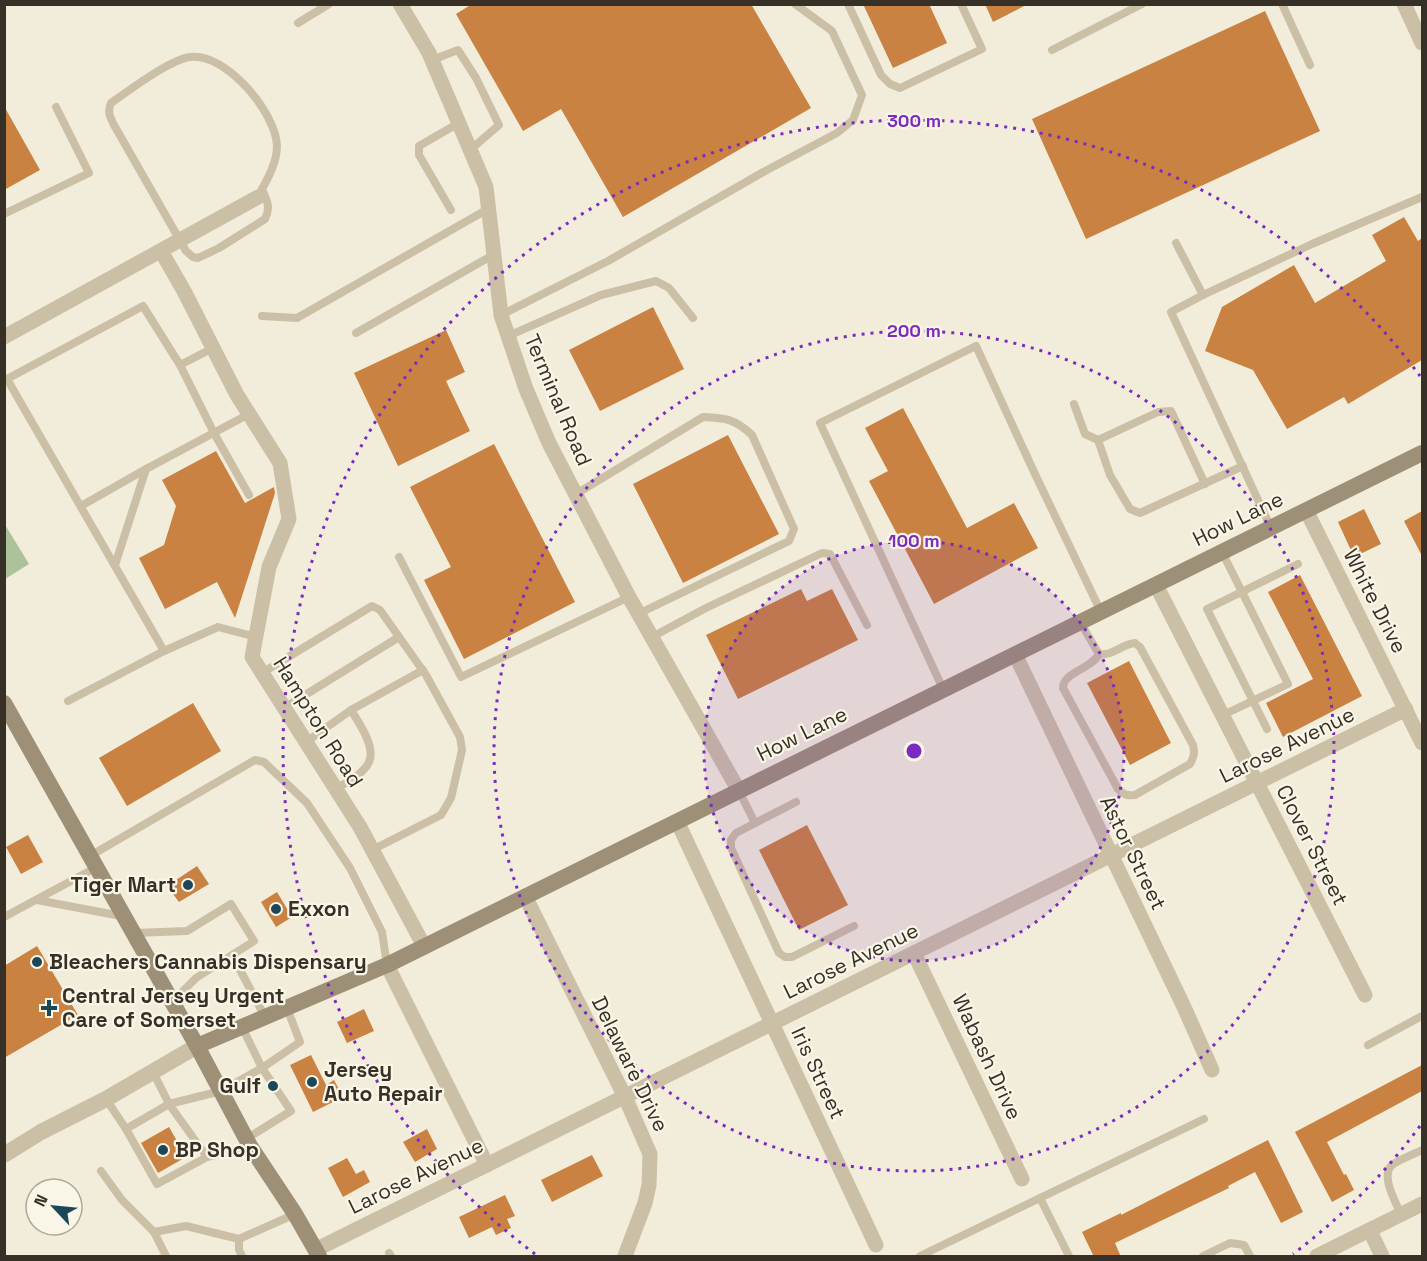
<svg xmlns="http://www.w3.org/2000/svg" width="1427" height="1261" font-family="'Space Grotesk',sans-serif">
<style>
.green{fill:#abc29a}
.building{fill:#c98242}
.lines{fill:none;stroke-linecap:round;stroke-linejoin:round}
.service{stroke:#cbbfa6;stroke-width:8}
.minor{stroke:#cbbfa6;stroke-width:15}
.tertiary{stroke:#cbbfa6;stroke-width:16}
.secondary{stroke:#9e8f77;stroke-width:16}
.ring{fill:none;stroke:#7b2cbf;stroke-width:3;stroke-dasharray:3 6}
.poi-dot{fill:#1c4759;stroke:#faf6e7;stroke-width:2}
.labels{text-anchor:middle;stroke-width:4.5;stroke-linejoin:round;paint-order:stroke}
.street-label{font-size:21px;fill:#373027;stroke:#faf6e7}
.poi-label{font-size:21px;font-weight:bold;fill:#373027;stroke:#faf6e7;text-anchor:start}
.centre{fill:#7b2cbf;stroke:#faf6e7;stroke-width:3}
.ring-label{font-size:18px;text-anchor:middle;font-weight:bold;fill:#7b2cbf;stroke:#faf6e7;stroke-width:4.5;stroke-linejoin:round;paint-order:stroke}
</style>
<rect width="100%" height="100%" fill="#f2edda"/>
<!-- green -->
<path class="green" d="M4 523 29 564 5 579H4Z"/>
<!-- building -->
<g class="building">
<path d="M472 4H751L811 108 623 217 561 109 523 131 456 14Z"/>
<path d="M863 4H929L947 43 893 68Z"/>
<path d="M985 4H1028L993 22Z"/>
<path d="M1265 11 1320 131 1086 239 1032 119Z"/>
<path d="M4 106 40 170 4 190Z"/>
<path d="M1404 217 1418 241 1422 238V360L1348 404 1344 397 1287 429 1253 370 1205 351 1222 307 1294 265 1315 303 1386 261 1372 235Z"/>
<path d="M653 307 684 369 600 411 569 350Z"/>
<path d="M446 330 465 372 446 381 470 431 398 466 354 373Z"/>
<path d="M903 408 967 528 1014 503 1038 548 934 604 869 481 888 471 865 428Z"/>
<path d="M728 435 779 534 683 583 633 484Z"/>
<path d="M494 444 575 602 464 659 424 580 451 567 410 487Z"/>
<path d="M216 451 245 503 274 487 275 493 235 618 217 582 165 609 139 558 164 545 176 506 162 480Z"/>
<path d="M1364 509 1381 544 1354 557 1338 522Z"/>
<path d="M1422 511V556L1404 521Z"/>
<path d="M1300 575 1362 696 1283 737 1266 703 1313 679 1268 592Z"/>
<path d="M801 589 807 601 832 589 858 640 738 699 706 635Z"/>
<path d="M1129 661 1171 743 1130 765 1087 683Z"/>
<path d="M193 703 221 751 127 806 99 758Z"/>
<path d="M807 825 848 905 799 930 759 850Z"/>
<path d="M28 835 43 862 21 874 6 847Z"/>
<path d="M197 866 209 884 179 902 167 886Z"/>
<path d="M277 892 292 917 276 927 261 902Z"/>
<path d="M37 946 78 1015 4 1058V966Z"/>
<path d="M364 1009 374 1031 347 1043 337 1022Z"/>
<path d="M311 1055 326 1085 334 1080 343 1097 313 1112 290 1065Z"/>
<path d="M1422 1065V1091L1327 1142 1344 1175 1346 1174 1354 1190 1332 1202 1295 1132Z"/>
<path d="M169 1127 186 1157 158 1173 141 1143Z"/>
<path d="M427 1129 437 1149 415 1162 403 1142Z"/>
<path d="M1268 1140 1303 1212 1281 1223 1255 1172 1228 1186 1229 1188 1115 1243 1121 1257H1094L1082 1232 1121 1213V1215Z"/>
<path d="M592 1155 603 1176 552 1202 541 1180Z"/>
<path d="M347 1158 356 1174 364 1170 370 1182 343 1197 328 1168Z"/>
<path d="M505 1195 515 1216 507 1219 511 1228 496 1235 492 1227 469 1238 459 1217Z"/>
</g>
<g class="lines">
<!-- service -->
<g class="service">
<path d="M848 4 881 75 890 84 900 88 982 49 961 4"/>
<path d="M1282 4 1310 65"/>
<path d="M298 23 329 4"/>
<path d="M1052 50 1142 4"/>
<path d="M432 60 458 50 476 78 499 125 470 150"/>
<path d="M258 197C266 181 277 164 277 146 276 113 226 52 190 57 169 60 130 90 111 103 107 112 110 117 114 125L186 251 193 257 198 258 219 248 265 219C271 207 267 201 262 189"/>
<path d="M451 210 419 155V146L459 123"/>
<path d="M4 214 89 173 56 107"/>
<path d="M1176 243 1203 295 1171 312 1271 528"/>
<path d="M1203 295 1312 244 1422 197"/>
<path d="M501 315 608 261 767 170 837 133 853 120 862 95 832 31 795 4"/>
<path d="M262 316 297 318 488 209"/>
<path d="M356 333 493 255"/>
<path d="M508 336 601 295 656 281 669 288 693 318"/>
<path d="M180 365 214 433 249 495"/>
<path d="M1074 404 1085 434 1098 440"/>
<path d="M1205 484 1171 411 1158 412 1098 440 1110 475 1130 509 1140 513 1243 466"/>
<path d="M576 494 703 417C726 418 735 419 752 435L794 529 789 541 638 614"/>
<path d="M81 506 146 469"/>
<path d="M1222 552 1288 684 1223 715"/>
<path d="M399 557 461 677 629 597"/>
<path d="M115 565 146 469 249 414"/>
<path d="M1080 622 1099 654"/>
<path d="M652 637 706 608 822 553 830 554 867 625"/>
<path d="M1135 643 1140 647 1193 745C1195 753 1194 757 1190 764L1135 795C1127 796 1124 795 1118 789L1063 688C1063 672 1092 669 1099 654 1113 656 1122 644 1135 643Z"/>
<path d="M164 651 7 379 143 306 180 365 213 348"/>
<path d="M262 673 372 606 380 610 426 675 460 737 462 750 451 798 441 815 372 850"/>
<path d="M943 689 820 423 976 346 1034 472 1101 612"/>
<path d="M68 701 164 651 218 627 256 637"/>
<path d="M284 708 399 637"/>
<path d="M351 710 423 670"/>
<path d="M1267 729 1207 609 1298 564"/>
<path d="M306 742 351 710C359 723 376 747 369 762 364 774 346 782 336 789"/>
<path d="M739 791 755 823"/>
<path d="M796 802 736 833 731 840V848L779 953 785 957H792L854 926"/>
<path d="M90 856 255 760 264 762 307 803 350 868 382 932 387 965"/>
<path d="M37 900 121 916"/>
<path d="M4 917 97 867"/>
<path d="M135 933 187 931 231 904 254 941 196 978 173 1001"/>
<path d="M232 955 265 1017"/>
<path d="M242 1027 262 1068 300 1042 287 1008"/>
<path d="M1368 1045 1422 1016"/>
<path d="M106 1099 126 1129 169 1104 153 1072"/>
<path d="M126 1129 157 1184 207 1157"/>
<path d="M246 1139 291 1111 262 1068 221 1091 169 1104 207 1157 250 1146"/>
<path d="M101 1171 122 1200 154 1232 166 1256"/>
<path d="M1401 1215C1396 1202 1380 1176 1392 1165 1399 1160 1414 1154 1422 1150"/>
<path d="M154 1232 186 1226 239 1239 295 1214"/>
<path d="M239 1239V1250L242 1256"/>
<path d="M389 1253 391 1256"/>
<path d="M920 1256 1040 1198"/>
<path d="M1069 1256 1040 1198 1204 1119"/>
<path d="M1203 1256 1230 1243 1244 1245 1250 1256"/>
</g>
<!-- minor -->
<g class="minor">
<path d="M400 4 429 53 486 187 501 315 526 389 549 443 629 597 739 791"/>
<path d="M1404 4 1422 43"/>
<path d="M161 251 184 291 237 395 280 463 289 519 269 567 252 657 360 827 424 946"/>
<path d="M4 337 258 197"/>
<path d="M1306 510 1422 743"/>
<path d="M1156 585 1365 995"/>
<path d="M1015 654 1184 1007 1212 1070"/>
<path d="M677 821 876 1245"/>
<path d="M525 896 625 1097 650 1154 649 1185 645 1203 625 1256"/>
<path d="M914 953 1022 1179"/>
<path d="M387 965 487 1165"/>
<path d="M1370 1231 1382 1256"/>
<path d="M315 1250 1406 709"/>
<path d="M1317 1256 1422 1204"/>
</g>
<!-- tertiary -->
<path class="tertiary" d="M4 1155 41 1132 106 1099 197 1046"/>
<!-- secondary -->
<g class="secondary">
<path d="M4 703 197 1046 250 1146 295 1214 319 1256"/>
<path d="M197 1046 387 965 1422 453"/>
</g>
</g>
<!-- distance rings -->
<circle cx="914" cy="751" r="210" fill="#7b2cbf" fill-opacity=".12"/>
<g class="ring">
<circle cx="914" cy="751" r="210"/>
<circle cx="914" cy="751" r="420"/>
<path d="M1420 1126A630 630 0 0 1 1293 1254M535 1254A630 630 0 1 1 1420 376"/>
</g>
<!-- markers -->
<g class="poi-dot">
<circle cx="188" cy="885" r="6"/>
<circle cx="276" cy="909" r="6"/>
<circle cx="37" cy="962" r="6"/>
<path d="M46 999h6v6h6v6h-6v6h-6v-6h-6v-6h6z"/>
<circle cx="312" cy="1082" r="6"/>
<circle cx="273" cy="1086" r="6"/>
<circle cx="163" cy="1150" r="6"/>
</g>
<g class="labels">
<!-- street labels -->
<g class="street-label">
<text transform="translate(558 400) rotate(67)" y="7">Terminal Road</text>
<text transform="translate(1238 519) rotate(-26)" y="7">How Lane</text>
<text transform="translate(1375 601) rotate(63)" y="7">White Drive</text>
<text transform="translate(318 722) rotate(58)" y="7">Hampton Road</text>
<text transform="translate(802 734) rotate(-26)" y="7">How Lane</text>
<text transform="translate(1287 745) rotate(-26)" y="7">Larose Avenue</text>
<text transform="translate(1312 845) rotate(63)" y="7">Clover Street</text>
<text transform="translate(1133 853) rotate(64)" y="7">Astor Street</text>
<text transform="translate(851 961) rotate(-26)" y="7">Larose Avenue</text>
<text transform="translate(987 1057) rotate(65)" y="7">Wabash Drive</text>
<text transform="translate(630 1064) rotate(64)" y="7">Delaware Drive</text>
<text transform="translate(818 1073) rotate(65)" y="7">Iris Street</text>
<text transform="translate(416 1176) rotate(-26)" y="7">Larose Avenue</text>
</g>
<!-- poi labels -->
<g class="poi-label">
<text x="176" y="892" text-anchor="end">Tiger Mart</text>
<text x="288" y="916">Exxon</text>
<text x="49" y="969">Bleachers Cannabis Dispensary</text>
<text x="62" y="1003">Central Jersey Urgent<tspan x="62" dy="24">Care of Somerset</tspan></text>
<text x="324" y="1077">Jersey<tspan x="324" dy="24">Auto Repair</tspan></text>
<text x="261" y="1093" text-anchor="end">Gulf</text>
<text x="175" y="1157">BP Shop</text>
</g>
</g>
<circle cx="914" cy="751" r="9" class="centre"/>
<g class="ring-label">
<text x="914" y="127">300 m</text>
<text x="914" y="337">200 m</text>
<text x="914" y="547">100 m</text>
</g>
<!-- border -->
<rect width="1427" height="1261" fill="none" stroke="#373027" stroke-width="12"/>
<!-- north arrow -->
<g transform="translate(54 1207) rotate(296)"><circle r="28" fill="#faf6e7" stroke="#aca79a" stroke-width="1.5"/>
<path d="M0-4.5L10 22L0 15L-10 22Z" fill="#1c4759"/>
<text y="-9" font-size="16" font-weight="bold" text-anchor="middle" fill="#373027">N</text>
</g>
</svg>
